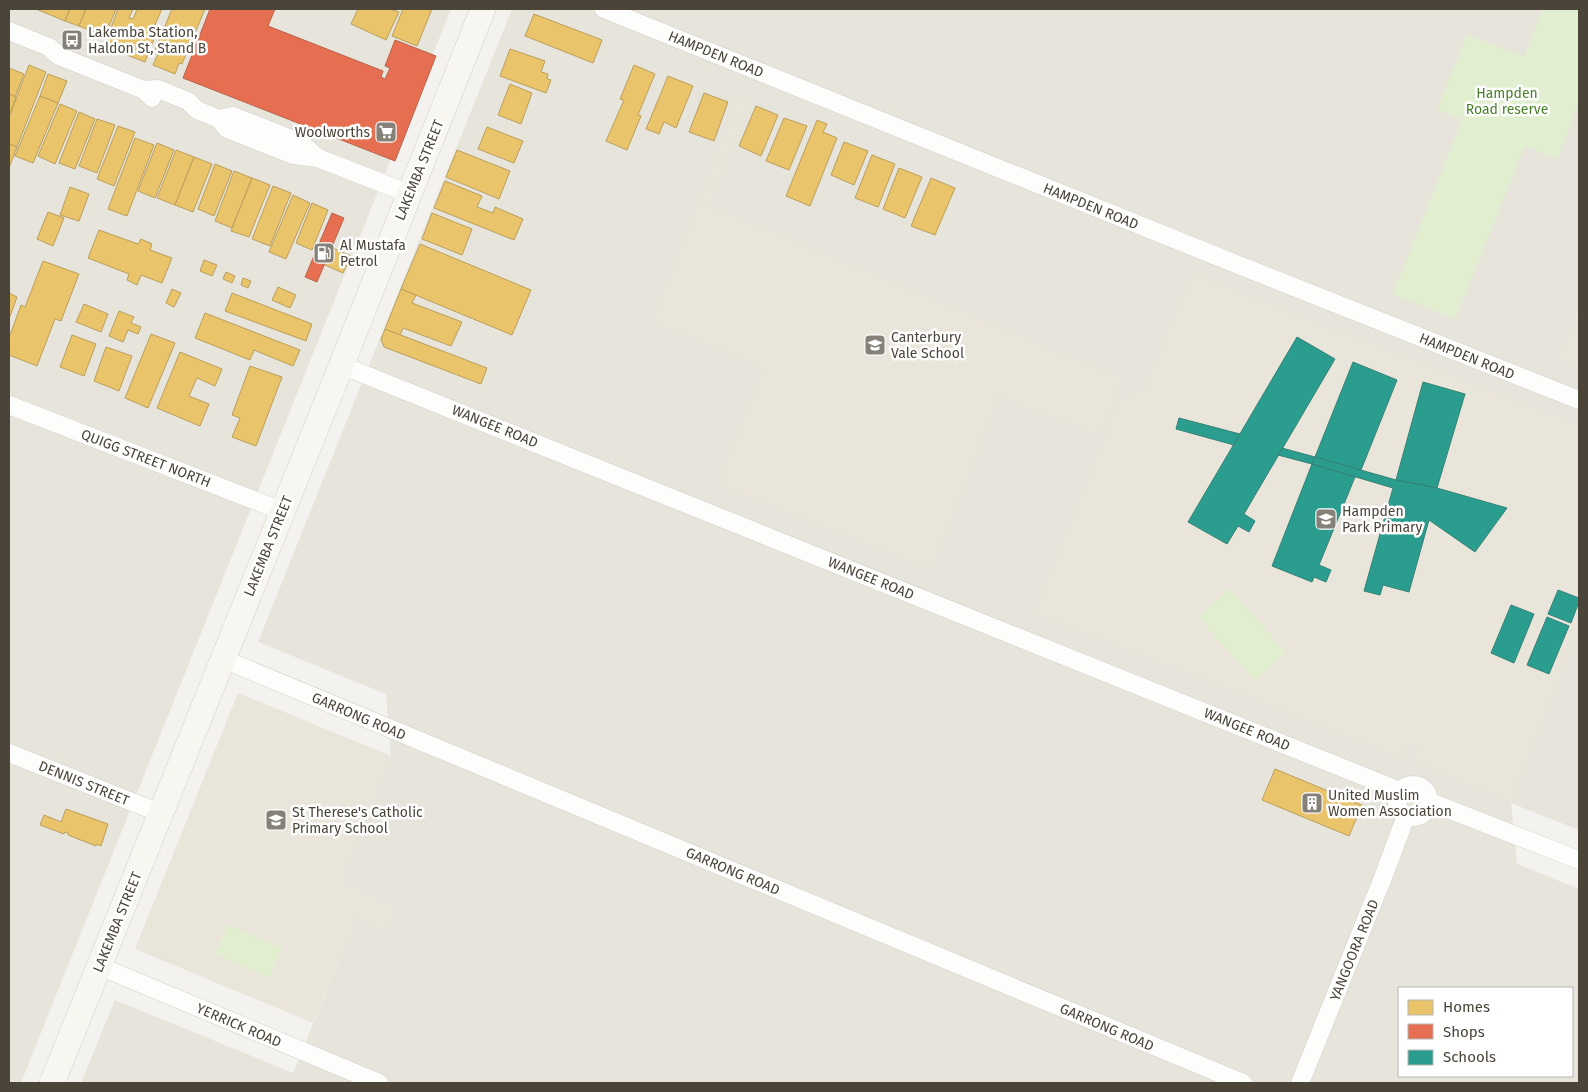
<svg xmlns="http://www.w3.org/2000/svg" width="1588" height="1092" font-family="'Fira Sans',sans-serif">
<style>
.residential{fill:#e7e4dc;fill-rule:evenodd}
.education{fill:#eae5da}
.green{fill:#e1eecf}
.homes{fill:#e9c46a;stroke:#ba9e5b}
.shops{fill:#e76f51;stroke:#b8624a}
.schools{fill:#2a9d8f;stroke:#348275}
.lines{fill:none;stroke-linecap:round;stroke-linejoin:round}
.minor-casing{stroke:#d2d0cb;stroke-width:19}
.secondary-casing{stroke:#d3cfc5;stroke-width:26}
.minor{stroke:#fdfdfc;stroke-width:18}
.secondary{stroke:#f7f6f1;stroke-width:25}
.labels{text-anchor:middle;stroke-width:5;stroke-linejoin:round;paint-order:stroke}
.poi-label{font-size:14px;fill:#4b4439;stroke:#fff;text-anchor:start}
.street-label{font-size:14px;fill:#4b4439;stroke:#fff}
.park-label{font-size:14px;fill:#4a7f2a;stroke:#fff}
</style>
<rect width="100%" height="100%" fill="#f4f2ee"/>
<!-- residential -->
<g class="residential">
<path d="M9 9H451L21 1083H9Z"/>
<path d="M512 9H1579V830L1511 803 1517 864 1579 889V1083H81L115 1000 293 1073 356 919 384 930 394 907 339 884 391 756 386 694 258 642ZM1399 988H1572V1076H1399Z"/>
</g>
<!-- education -->
<g class="education">
<path d="M742 91 751 96 709 205 1123 379 1100 437 999 396 932 570 717 485 763 368 652 322Z"/>
<path d="M1192 273 1579 425V632L1511 802 1411 761 1418 748 1407 745 1402 758 1034 613 1121 397 1144 390Z"/>
<path d="M1579 307V367L1558 359Z"/>
<path d="M238 693 391 756 339 884 394 907 384 930 356 919 313 1023 135 949Z"/>
</g>
<!-- green -->
<g class="green">
<path d="M1543 9H1579V102L1557 159 1525 146 1455 319 1393 294 1462 120 1437 109 1467 35 1524 56Z"/>
<path d="M1230 589 1286 653 1255 681 1198 617Z"/>
<path d="M228 925 282 948 269 978 215 954Z"/>
</g>
<!-- homes -->
<g class="homes">
<path d="M36 9H70L65 21Z"/>
<path d="M70 9H86L79 26 65 21Z"/>
<path d="M86 9H116L105 36 79 26Z"/>
<path d="M118 9H133L129 18 133 19 137 9H162L154 27 158 28 145 62 104 46Z"/>
<path d="M172 9H205L182 64 179 63 175 74 153 65 158 54 154 53Z"/>
<path d="M358 9H390L399 12 386 40 351 24Z"/>
<path d="M401 9H432L417 46 392 36 403 9Z"/>
<path d="M534 14 602 40 593 63 525 36Z"/>
<path d="M510 49 545 61 541 72 548 74 547 79 551 80 546 93 500 76Z"/>
<path d="M29 65 46 72 17 147 9 144V117Z"/>
<path d="M634 65 655 74 638 115 641 116 627 150 606 141 624 100 620 99Z"/>
<path d="M9 68 24 74 15 97 9 94Z"/>
<path d="M48 74 67 81 58 103 40 96Z"/>
<path d="M668 76 693 86 676 128 664 122 659 134 646 129Z"/>
<path d="M510 84 532 93 521 124 498 115Z"/>
<path d="M704 93 728 102 714 141 689 132Z"/>
<path d="M9 94 16 97 9 117Z"/>
<path d="M40 96 58 103 33 163 15 156Z"/>
<path d="M60 104 77 111 55 164 38 156Z"/>
<path d="M756 106 778 115 761 156 739 146Z"/>
<path d="M79 112 95 119 75 169 59 163Z"/>
<path d="M784 118 807 126 789 170 766 161Z"/>
<path d="M97 119 115 125 97 173 79 166Z"/>
<path d="M817 120 827 124 823 132 837 138 810 206 786 196Z"/>
<path d="M118 126 135 132 114 186 97 179Z"/>
<path d="M487 127 523 141 514 163 478 149Z"/>
<path d="M135 138 154 145 127 216 108 209Z"/>
<path d="M844 142 868 151 854 185 831 175Z"/>
<path d="M157 143 174 150 155 198 138 191Z"/>
<path d="M9 144 17 147 9 168Z"/>
<path d="M176 150 194 157 175 205 157 198Z"/>
<path d="M457 150 510 171 499 199 446 177Z"/>
<path d="M872 155 895 164 878 207 855 198Z"/>
<path d="M194 157 212 164 193 212 175 205Z"/>
<path d="M215 164 232 171 214 216 198 209Z"/>
<path d="M899 168 922 177 905 218 883 209Z"/>
<path d="M234 171 252 178 232 228 215 221Z"/>
<path d="M252 178 270 185 249 237 231 231Z"/>
<path d="M931 178 955 188 935 235 911 226Z"/>
<path d="M445 181 482 196 477 207 493 213 495 207 523 219 514 240 434 208Z"/>
<path d="M273 186 291 193 270 246 252 239Z"/>
<path d="M70 187 89 194 79 221 60 215Z"/>
<path d="M293 195 310 203 286 259 269 252Z"/>
<path d="M312 203 328 210 312 250 296 243Z"/>
<path d="M48 212 64 218 53 246 37 239Z"/>
<path d="M432 213 472 229 462 255 422 239Z"/>
<path d="M99 230 138 244 141 239 152 244 150 250 172 258 162 283 141 275 137 285 127 280 129 274 88 258Z"/>
<path d="M420 244 531 290 512 335 401 289Z"/>
<path d="M333 248 351 256 343 273 325 265Z"/>
<path d="M204 260 217 265 212 276 200 271Z"/>
<path d="M43 261 79 274 61 321 55 319 37 366 9 355V338L21 305 25 307Z"/>
<path d="M226 272 235 276 232 283 223 279Z"/>
<path d="M243 278 251 281 248 288 241 285Z"/>
<path d="M278 287 296 295 290 308 272 300Z"/>
<path d="M172 289 181 293 174 307 166 303Z"/>
<path d="M401 289 416 295 412 303 462 322 451 346 403 328 400 335 385 329Z"/>
<path d="M9 293 17 297 9 319Z"/>
<path d="M232 293 312 324 306 341 225 311Z"/>
<path d="M84 304 108 314 101 332 76 322Z"/>
<path d="M119 311 134 317 131 323 141 327 138 334 128 330 123 342 109 336Z"/>
<path d="M205 313 300 350 293 366 254 350 250 360 195 338Z"/>
<path d="M385 329 487 368 481 384 384 347 381 339Z"/>
<path d="M151 334 175 343 148 408 125 398Z"/>
<path d="M72 335 96 344 84 376 60 367Z"/>
<path d="M106 347 132 356 119 391 94 381Z"/>
<path d="M180 352 222 369 215 386 197 378 189 396 209 404 200 426 157 408Z"/>
<path d="M250 366 282 377 256 446 232 437 240 418 232 415Z"/>
<path d="M1275 769 1362 805 1349 836 1262 800Z"/>
<path d="M66 809 108 824 101 846 97 844 96 846 68 835V833L65 832 64 834 40 825 44 815 61 822Z"/>
</g>
<!-- shops -->
<g class="shops">
<path d="M210 9H275L268 26 383 71 381 77 385 79 390 68 385 66 395 40 436 56 395 161 183 78Z"/>
<path d="M332 213 344 218 317 282 305 277Z"/>
</g>
<!-- schools -->
<g class="schools">
<path d="M1297 337 1335 359 1244 514 1255 521 1249 532 1238 526 1227 544 1188 522Z"/>
<path d="M1353 362 1397 380 1361 470 1315 457Z"/>
<path d="M1423 382 1465 394 1437 488 1396 480Z"/>
<path d="M1179 418 1240 434 1234 445 1176 429Z"/>
<path d="M1282 448 1315 457 1312 464 1278 455Z"/>
<path d="M1315 457 1396 480 1437 488 1507 508 1475 552 1429 520 1409 592 1383 585 1380 595 1364 591 1393 488 1312 464Z"/>
<path d="M1312 464 1355 477 1319 565 1331 570 1326 582 1314 577 1312 582 1272 566Z"/>
<path d="M1558 590 1579 598V602L1571 623 1548 614Z"/>
<path d="M1511 605 1534 614 1514 663 1491 653Z"/>
<path d="M1547 617 1569 626 1549 674 1527 665Z"/>
</g>
<g class="lines">
<!-- minor casing -->
<g class="minor-casing">
<g id="minor">
<path d="M604 9C929 141 1253 272 1579 400"/>
<path d="M9 31 49 47 59 56 144 90 152 98"/>
<path d="M144 90 158 89 188 101 197 110 219 119 227 129 293 155 318 158 410 194"/>
<path d="M219 119 233 116 299 142 318 158"/>
<path d="M341 365 1400 791"/>
<path d="M9 405 282 511"/>
<path d="M223 659 1243 1083"/>
<path d="M9 753 160 813"/>
<circle cx="1413" cy="801" r="16"/>
<path d="M1430 802 1579 860"/>
<path d="M99 966 379 1083"/>
<path d="M1300 1083 1384 875 1406 816"/>
</g>
</g>
<!-- secondary casing -->
<g class="secondary-casing">
<path id="secondary" d="M52 1083 330 394 483 9"/>
</g>
<!-- minor -->
<use href="#minor" class="minor"/>
<!-- secondary -->
<use href="#secondary" class="secondary"/>
</g>
<!-- icons -->
<defs>
<g id="bus-square" transform="scale(1.125)"><rect x="-9" y="-9" width="18" height="18" rx="4" fill="#868178" stroke="#fff"/><path d="M-5-6H5V4H4V6H2V4H-2V6H-4V4H-5ZM-3.5-4V0h7V-4ZM-3.5 1.2v1.5H-2V1.2ZM2 1.2v1.5H3.5V1.2Z" fill="#fff"/></g>
<g id="supermarket-square" transform="scale(1.125)"><rect x="-9" y="-9" width="18" height="18" rx="4" fill="#868178" stroke="#fff"/><path d="M-6-5.5h2.5l.6 2H6L4.5 2H-2.5L-4.4-4H-6ZM-1.5 3.2a1.3 1.3 0 1 0 .1 0ZM3 3.2a1.3 1.3 0 1 0 .1 0Z" fill="#fff"/></g>
<g id="fuel-square" transform="scale(1.125)"><rect x="-9" y="-9" width="18" height="18" rx="4" fill="#868178" stroke="#fff"/><path d="M-5.5-6h7V0h2V4h1.3V-2.5L3-4.5l.8-.8L6-3V5H2.5V1h-1V6h-7ZM-4.2-4.7v3.2H.2V-4.7Z" fill="#fff"/></g>
<g id="school-square" transform="scale(1.125)"><rect x="-9" y="-9" width="18" height="18" rx="4" fill="#868178" stroke="#fff"/><path d="M0-5L7-2L0 1L-7-2ZM-4 1L0 2.5L4 1V4Q0 6-4 4Z" fill="#fff"/></g>
<g id="building-square" transform="scale(1.125)"><rect x="-9" y="-9" width="18" height="18" rx="4" fill="#868178" stroke="#fff"/><path d="M-4-6H4V6H1V3H-1V6H-4ZM-2.5-4.3h1.7v1.8h-1.7ZM.8-4.3h1.7v1.8H.8ZM-2.5-1h1.7V.8h-1.7ZM.8-1h1.7V.8H.8Z" fill="#fff"/></g>
</defs>
<g fill-rule="evenodd">
<use href="#bus-square" x="72" y="40"/>
<use href="#supermarket-square" x="386" y="132"/>
<use href="#fuel-square" x="324" y="253"/>
<use href="#school-square" x="875" y="345"/>
<use href="#school-square" x="1326" y="519"/>
<use href="#building-square" x="1312" y="803"/>
<use href="#school-square" x="276" y="820"/>
</g>
<g class="labels">
<!-- poi labels -->
<g class="poi-label">
<text x="88" y="37">Lakemba Station,<tspan x="88" dy="16">Haldon St, Stand B</tspan></text>
<text x="370" y="137" text-anchor="end">Woolworths</text>
<text x="340" y="250">Al Mustafa<tspan x="340" dy="16">Petrol</tspan></text>
<text x="891" y="342">Canterbury<tspan x="891" dy="16">Vale School</tspan></text>
<text x="1342" y="516">Hampden<tspan x="1342" dy="16">Park Primary</tspan></text>
<text x="1328" y="800">United Muslim<tspan x="1328" dy="16">Women Association</tspan></text>
<text x="292" y="817">St Therese's Catholic<tspan x="292" dy="16">Primary School</tspan></text>
</g>
<!-- street labels -->
<g class="street-label">
<text transform="translate(716 54) rotate(22)" y="5">HAMPDEN ROAD</text>
<text transform="translate(419 170) rotate(-68)" y="5">LAKEMBA STREET</text>
<text transform="translate(1091 206) rotate(22)" y="5">HAMPDEN ROAD</text>
<text transform="translate(1467 356) rotate(22)" y="5">HAMPDEN ROAD</text>
<text transform="translate(495 426) rotate(22)" y="5">WANGEE ROAD</text>
<text transform="translate(146 458) rotate(21)" y="5">QUIGG STREET NORTH</text>
<text transform="translate(268 546) rotate(-68)" y="5">LAKEMBA STREET</text>
<text transform="translate(871 578) rotate(22)" y="5">WANGEE ROAD</text>
<text transform="translate(359 716) rotate(23)" y="5">GARRONG ROAD</text>
<text transform="translate(1247 729) rotate(22)" y="5">WANGEE ROAD</text>
<text transform="translate(84 783) rotate(22)" y="5">DENNIS STREET</text>
<text transform="translate(733 871) rotate(23)" y="5">GARRONG ROAD</text>
<text transform="translate(117 922) rotate(-68)" y="5">LAKEMBA STREET</text>
<text transform="translate(1354 950) rotate(-68)" y="5">YANGOORA ROAD</text>
<text transform="translate(239 1025) rotate(23)" y="5">YERRICK ROAD</text>
<text transform="translate(1107 1027) rotate(23)" y="5">GARRONG ROAD</text>
</g>
<!-- park labels -->
<g class="park-label">
<text x="1507" y="98">Hampden<tspan x="1507" dy="16">Road reserve</tspan></text>
</g>
</g>
<!-- border -->
<rect width="1588" height="1092" fill="none" stroke="#4b4439" stroke-width="20"/>
<!-- legend -->
<rect x="1398" y="987" width="175" height="90" fill="#ffffff" stroke="#b7b4b0"/>
<rect x="1408" y="1000" width="25" height="15" fill="#e9c46a" stroke="#b7b4b0"/>
<text x="1443" y="1012" font-size="15" fill="#4b4439">Homes</text>
<rect x="1408" y="1024" width="25" height="15" fill="#e76f51" stroke="#b7b4b0"/>
<text x="1443" y="1037" font-size="15" fill="#4b4439">Shops</text>
<rect x="1408" y="1050" width="25" height="15" fill="#2a9d8f" stroke="#b7b4b0"/>
<text x="1443" y="1062" font-size="15" fill="#4b4439">Schools</text>
</svg>
